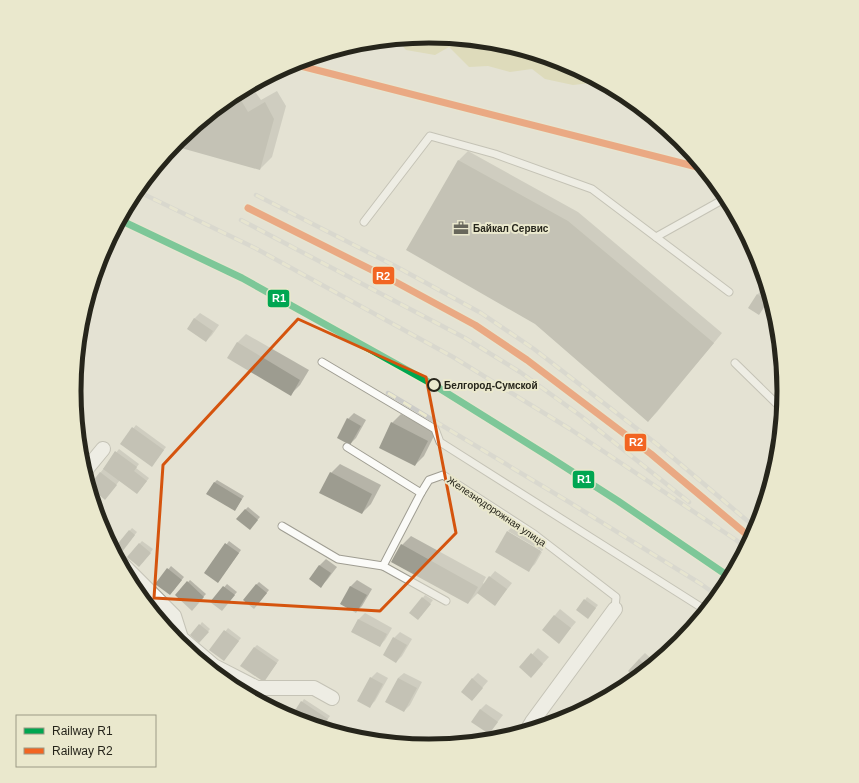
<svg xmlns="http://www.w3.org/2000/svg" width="859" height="783" font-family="Arial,sans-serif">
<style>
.green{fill:#d7d39d}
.shadow{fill:#0003}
.building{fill:#9d9c90}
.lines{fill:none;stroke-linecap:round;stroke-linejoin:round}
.service-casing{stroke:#9f9d92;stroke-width:9}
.minor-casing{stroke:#9f9d92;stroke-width:16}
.service{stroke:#fbfbf8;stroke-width:7}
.minor{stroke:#fbfbf8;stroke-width:14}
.rail-casing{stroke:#ccccc8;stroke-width:4.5}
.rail{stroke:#eae8cd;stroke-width:3;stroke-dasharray:9;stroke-linecap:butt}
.rail-1-casing{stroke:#eae8cd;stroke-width:10}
.rail-2-casing{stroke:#eae8cd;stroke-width:10}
.rail-1{stroke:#00a651;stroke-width:7}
.rail-2{stroke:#f26522;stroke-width:7}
.marked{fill:none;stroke:#d5540e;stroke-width:3;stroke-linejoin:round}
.stop-dot{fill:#eae8cd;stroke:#26251b;stroke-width:2}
.labels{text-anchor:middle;stroke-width:4;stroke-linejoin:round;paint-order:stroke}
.poi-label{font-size:10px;font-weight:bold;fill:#26251b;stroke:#eae8cd;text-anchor:start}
.stop-label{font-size:10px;font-weight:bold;fill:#26251b;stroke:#eae8cd;text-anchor:start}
.street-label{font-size:10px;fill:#26251b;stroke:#eae8cd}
.rim{fill:none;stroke:#26251b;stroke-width:5}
.line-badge{stroke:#eae8cd;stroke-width:1.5}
.badge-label{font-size:11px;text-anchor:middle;font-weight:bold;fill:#fff}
</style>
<rect width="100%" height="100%" fill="#e4e2d3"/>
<!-- green -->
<path class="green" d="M430 36 499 43 566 63 618 91 608 94 591 83 573 85 545 79 532 69 510 72 488 66 469 67 449 47 435 55 406 50 397 40 395 39Z"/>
<!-- shadow -->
<g class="shadow">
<path d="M251 86 261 100 277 91 286 106 272 157 260 169 174 145 178 140 232 96Z"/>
<path d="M468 151 578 212 722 333 657 412 648 421 536 323 408 250 459 160Z"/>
<path d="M111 237 116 239 86 305 101 255Z"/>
<path d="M760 291 770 298 759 314 749 308Z"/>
<path d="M200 313 219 325 212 335 206 341 194 319Z"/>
<path d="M246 334 309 370 300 385 291 394 237 343Z"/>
<path d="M354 413 366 420 356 438 350 444 348 419Z"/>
<path d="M401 414 436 432 424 456 415 465 392 423Z"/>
<path d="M136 425 166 447 154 463 121 444Z"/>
<path d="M119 449 139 464 136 468 149 478 140 490 120 480 105 499 89 487Z"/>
<path d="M340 464 381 485 371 504 362 513 331 473Z"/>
<path d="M217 480 244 496 237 507 214 483Z"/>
<path d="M248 507 260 517 252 526 245 510Z"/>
<path d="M513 526 546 545 542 551 508 531Z"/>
<path d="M132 528 137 532 124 548 117 546Z"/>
<path d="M508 533 542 552 535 564 529 570Z"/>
<path d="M411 536 486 577 483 583 484 584 495 571 512 583 495 605 478 593 468 603 402 545Z"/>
<path d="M142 541 153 549 142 563 128 557Z"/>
<path d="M229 541 241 550 218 582 206 573Z"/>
<path d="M326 559 337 567 327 580 321 586 310 579 320 565Z"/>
<path d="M171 566 184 577 173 591 157 583Z"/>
<path d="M190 580 206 594 192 609 176 595Z"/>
<path d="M357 580 372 589 362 606 356 612 341 604 351 586Z"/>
<path d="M259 582 269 590 257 605 256 585Z"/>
<path d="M227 584 237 592 224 607 212 601Z"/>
<path d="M425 595 433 600 421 616 411 613Z"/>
<path d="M587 597 598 605 590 615 585 600Z"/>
<path d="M146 604 158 613 156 615Z"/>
<path d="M560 609 576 622 559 642 543 630Z"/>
<path d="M365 613 392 628 385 640 379 646 352 631 359 619Z"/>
<path d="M202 622 210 629 202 639 200 625Z"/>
<path d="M228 628 241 638 224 660 211 650Z"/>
<path d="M400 632 412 639 402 656 396 662 394 638Z"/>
<path d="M257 645 279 660 266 678 254 648Z"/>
<path d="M538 648 549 657 537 670 521 667Z"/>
<path d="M645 653 656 663 637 678 639 659Z"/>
<path d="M377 672 388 678 375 701 369 707 371 678Z"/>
<path d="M404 673 422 682 410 705 404 711 398 678Z"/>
<path d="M478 673 488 681 472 700V679Z"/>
<path d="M626 678 632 683 606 699 611 692 617 686 618 687Z"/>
<path d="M232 681 239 686 237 690 229 685Z"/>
<path d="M304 699 330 716 321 728 291 719Z"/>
<path d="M486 704 503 715 489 733 480 710Z"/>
</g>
<!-- building -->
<g class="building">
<path d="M238 95 248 112 265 102 274 119 260 170 174 146 178 140 222 104Z"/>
<path d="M458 160 568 221 714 343 648 422 535 324 406 250Z"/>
<path d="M757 294 768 301 759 315 748 308Z"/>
<path d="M194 318 213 331 206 342 187 329Z"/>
<path d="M237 342 300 380 291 396 227 358Z"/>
<path d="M347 418 361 426 350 445 337 438Z"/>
<path d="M391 422 428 441 415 466 379 448Z"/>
<path d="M132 427 164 450 152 467 120 444Z"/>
<path d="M115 451 137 467 134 471 147 481 137 494 103 469Z"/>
<path d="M100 472 117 485 105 500 89 486Z"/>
<path d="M330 472 372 494 362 514 319 493Z"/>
<path d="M214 482 242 499 235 511 206 494Z"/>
<path d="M245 509 258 520 250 530 236 519Z"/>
<path d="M129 530 135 535 122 552 115 547Z"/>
<path d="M507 531 541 551 529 572 495 552Z"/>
<path d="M139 543 151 553 139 567 127 557Z"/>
<path d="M225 543 239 553 218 583 204 573Z"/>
<path d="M401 544 478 587 468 604 391 562Z"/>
<path d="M319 565 331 573 321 588 309 579Z"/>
<path d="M167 568 182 580 170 595 155 584Z"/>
<path d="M489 576 507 589 495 606 477 593Z"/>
<path d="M187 581 204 597 192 611 175 595Z"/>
<path d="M256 584 267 593 254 609 243 600Z"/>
<path d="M223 586 235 595 222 611 210 602Z"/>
<path d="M350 586 367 595 356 613 340 604Z"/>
<path d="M422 597 431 604 418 620 409 613Z"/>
<path d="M584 599 596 608 588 619 576 610Z"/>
<path d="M554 615 571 628 559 644 542 630Z"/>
<path d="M358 619 387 634 380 647 351 632Z"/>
<path d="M199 624 209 632 199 643 190 635Z"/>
<path d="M224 630 239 641 224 661 209 650Z"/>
<path d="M393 637 407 645 396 663 383 655Z"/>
<path d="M254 647 277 663 264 682 240 666Z"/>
<path d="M531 653 543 664 531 678 519 667Z"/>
<path d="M639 659 650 669 637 679 628 671Z"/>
<path d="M370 677 383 684 370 708 357 701Z"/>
<path d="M398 678 417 688 404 712 385 702Z"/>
<path d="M472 678 483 688 472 701 461 692Z"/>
<path d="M622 680 629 686 617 693 614 690Z"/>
<path d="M301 701 328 719 321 728 290 718Z"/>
<path d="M480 709 498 722 489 734 471 722Z"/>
</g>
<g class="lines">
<!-- service casing -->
<g class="service-casing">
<g id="service">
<path d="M364 222 430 136 495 154 592 189 729 292"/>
<path d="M656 237 724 199 729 200"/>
<path d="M322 362 435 429 440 442 707 611"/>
<path d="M735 363 783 410"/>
<path d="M347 447 421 493 429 480 443 475 534 534 616 597 615 609"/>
<path d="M282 526 338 559 383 566 446 601"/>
<path d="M383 566 421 493"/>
</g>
</g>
<!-- minor casing -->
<g class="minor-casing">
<g id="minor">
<path d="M84 472 103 449"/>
<path d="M119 561 174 616 181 638 214 666 257 688H314L332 698"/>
<path d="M526 732 532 722 615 609"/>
</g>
</g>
<!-- service -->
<use href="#service" class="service"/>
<!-- minor -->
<use href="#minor" class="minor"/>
<!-- rail casing -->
<g class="rail-casing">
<g id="rail">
<path d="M137 191 255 248 453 357 570 429 736 540 747 549"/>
<path d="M256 195 397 267 481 313 534 349 658 445 757 529"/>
<path d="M248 208 392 280 475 325 527 360 651 454 752 539"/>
<path d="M241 220 465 338 520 372 581 416 689 502"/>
<path d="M388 393 569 502 701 584 719 597"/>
</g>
</g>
<!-- rail -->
<use href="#rail" class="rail"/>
<!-- rail-1 casing -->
<g class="rail-1-casing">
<path id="rail-1" d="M120 220 242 278 434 385 551 458 618 501 731 578"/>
</g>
<!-- rail-2 casing -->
<g class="rail-2-casing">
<g id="rail-2">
<path d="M293 64 705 169"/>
<path d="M248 208 392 280 475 325 527 360 651 454 752 539"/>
</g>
</g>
<!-- rail-1 -->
<use href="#rail-1" class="rail-1"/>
<!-- rail-2 -->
<use href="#rail-2" class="rail-2"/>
</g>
<!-- marked area -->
<path d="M0 0H859V783H0ZM298 319 426 377 456 533 380 611 154 598 163 465Z" fill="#e4e2d3" fill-opacity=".55" fill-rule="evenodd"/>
<path class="marked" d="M298 319 426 377 456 533 380 611 154 598 163 465Z"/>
<!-- icons -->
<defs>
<g id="office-bare" transform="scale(1.2)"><path d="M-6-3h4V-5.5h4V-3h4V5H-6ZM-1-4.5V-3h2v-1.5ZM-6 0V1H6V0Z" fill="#68675b" stroke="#eae8cd" stroke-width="2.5" paint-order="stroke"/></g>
</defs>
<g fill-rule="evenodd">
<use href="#office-bare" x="461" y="228"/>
</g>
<!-- markers -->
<circle class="stop-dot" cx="434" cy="385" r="6"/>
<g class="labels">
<!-- poi labels -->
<g class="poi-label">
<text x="473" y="232">Байкал Сервис</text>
</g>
<!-- stop labels -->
<g class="stop-label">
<text x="444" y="389">Белгород-Сумской</text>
</g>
<!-- street labels -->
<g class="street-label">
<text transform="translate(497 511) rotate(34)" y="4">Железнодорожная улица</text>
</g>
</g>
<!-- crop -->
<path d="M0 0H859V783H0ZM81 391a348 348 0 1 1 696 0a348 348 0 1 1-696 0Z" fill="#eae8cd" fill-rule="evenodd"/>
<path class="rim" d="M81 391a348 348 0 1 1 696 0a348 348 0 1 1-696 0Z"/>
<g class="line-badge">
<rect x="372" y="266" width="23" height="19" rx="4" fill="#f26522"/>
<rect x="267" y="289" width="23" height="19" rx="4" fill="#00a651"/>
<rect x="624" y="433" width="23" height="19" rx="4" fill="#f26522"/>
<rect x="572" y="470" width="23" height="19" rx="4" fill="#00a651"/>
</g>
<g class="badge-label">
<text x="383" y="280">R2</text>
<text x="279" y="302">R1</text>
<text x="636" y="446">R2</text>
<text x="584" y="483">R1</text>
</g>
<!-- legend -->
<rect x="16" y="715" width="140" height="52" fill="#eae8cd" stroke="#9c9a86"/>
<rect x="24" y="728" width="20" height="6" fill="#00a651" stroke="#9c9a86"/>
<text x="52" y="735" font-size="12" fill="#26251b">Railway R1</text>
<rect x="24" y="748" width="20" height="6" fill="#f26522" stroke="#9c9a86"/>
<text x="52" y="755" font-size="12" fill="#26251b">Railway R2</text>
</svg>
